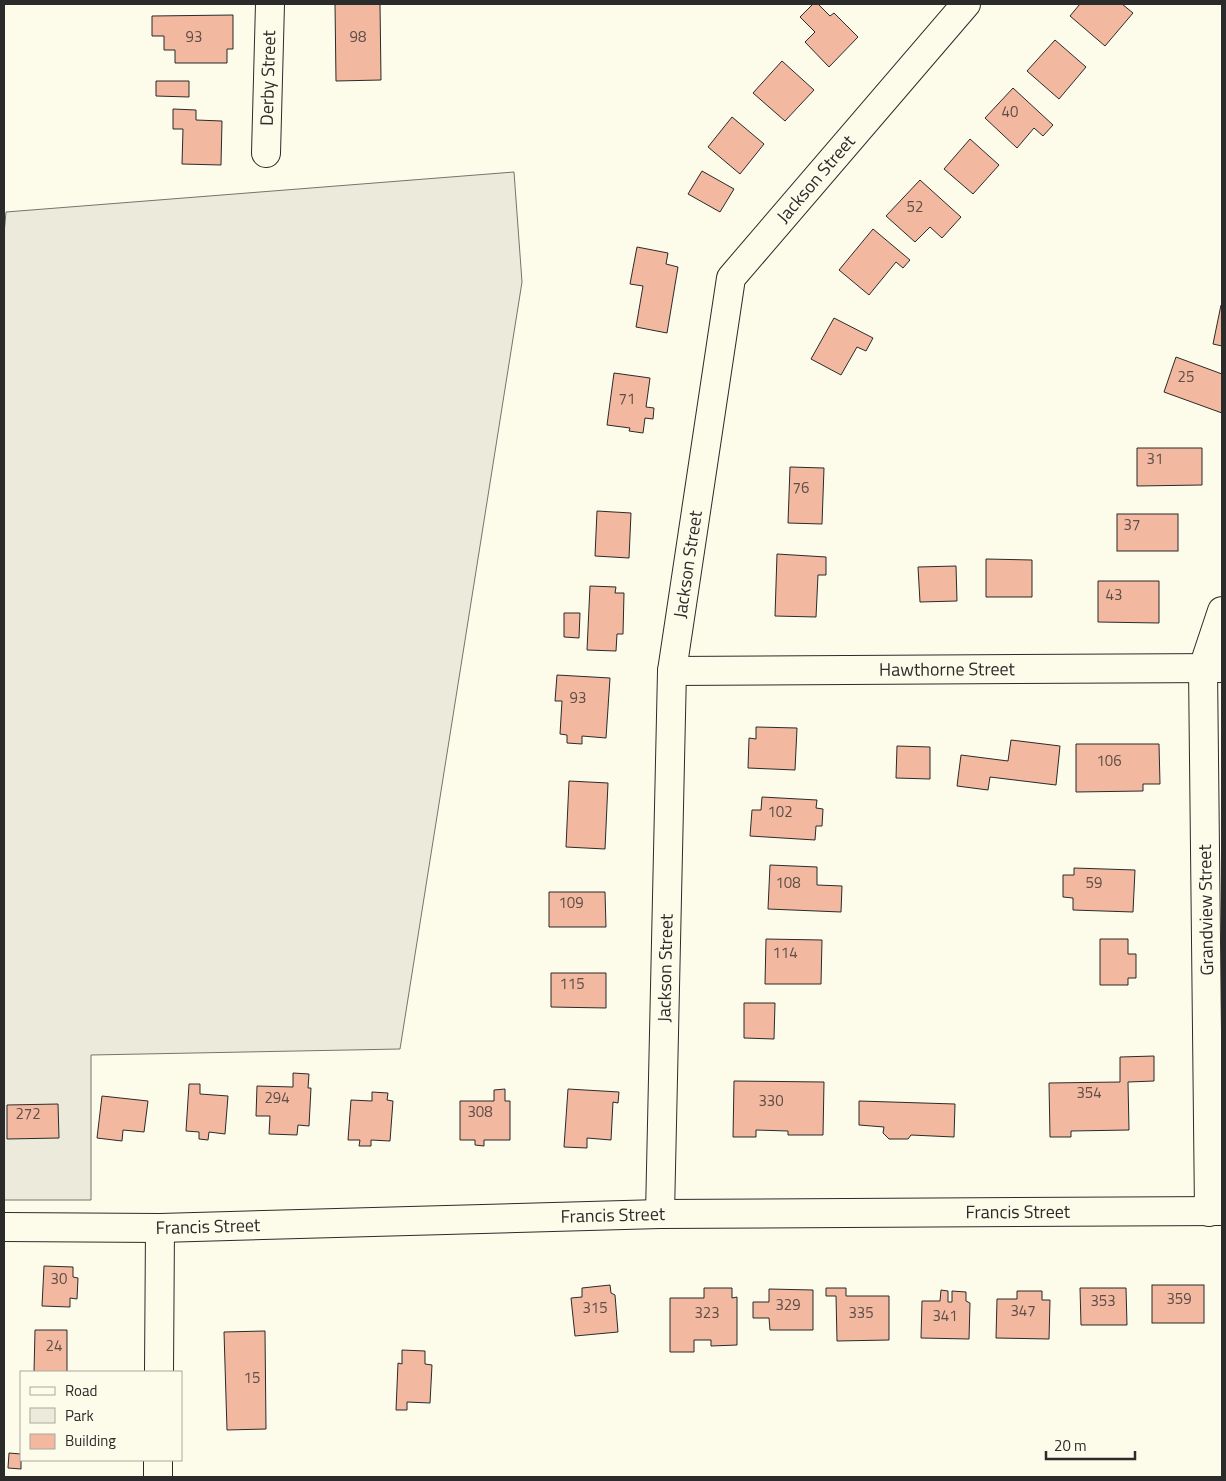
<svg xmlns="http://www.w3.org/2000/svg" width="1226" height="1481" font-family="'Titillium Web',sans-serif">
<style>
.green{fill:#ecebdb;stroke:#74746e}
.building{fill:#f2b8a0;stroke:#2b2b2b}
.lines{fill:none;stroke-linecap:round;stroke-linejoin:round}
.minor-casing{stroke:#2b2b2b;stroke-width:30}
.minor{stroke:#fdfbea;stroke-width:28}
.labels{text-anchor:middle;stroke-width:4;stroke-linejoin:round;paint-order:stroke}
.number-label{font-size:15px;fill:#5d4e48}
.street-label{font-size:18px;fill:#2b2b2b;stroke:#fdfbea}
</style>
<rect width="100%" height="100%" fill="#fdfbea"/>
<!-- green -->
<path class="green" d="M514 172 522 282 400 1049 91 1055V1200H4V234L6 212Z"/>
<!-- building -->
<g class="building">
<path d="M335 4H380L381 80 336 81Z"/>
<path d="M813 4H818L830 16 834 13 858 37 829 67 805 42 815 32 800 17Z"/>
<path d="M1080 4H1122L1133 13 1105 46 1070 16Z"/>
<path d="M233 15V49H227V63H175V50H164V36H152V16Z"/>
<path d="M1055 40 1086 67 1059 99 1027 71Z"/>
<path d="M782 61 814 90 785 121 753 93Z"/>
<path d="M156 81H189V97L156 96Z"/>
<path d="M1013 88 1053 125 1043 136 1034 128 1017 148 985 118Z"/>
<path d="M173 109 196 110V120L222 121 221 165 182 164 183 129H173Z"/>
<path d="M732 117 764 144 740 174 708 147Z"/>
<path d="M970 139 999 165 973 194 944 169Z"/>
<path d="M702 171 734 189 720 212 688 194Z"/>
<path d="M920 180 961 217 942 238 930 227 915 242 886 216Z"/>
<path d="M873 229 910 260 903 268 896 262 869 295 839 270Z"/>
<path d="M637 247 668 253 666 264 678 267 667 333 636 327 643 286 630 284Z"/>
<path d="M1221 305H1222V346L1213 344Z"/>
<path d="M834 318 873 338 866 351 857 347 841 375 811 359Z"/>
<path d="M1176 357 1222 374V413L1164 392Z"/>
<path d="M614 373 650 378 646 407 654 408 653 419 645 418 643 433 629 431 630 428 607 425Z"/>
<path d="M1137 448H1202V485L1137 486Z"/>
<path d="M790 467 824 468 822 524 788 523Z"/>
<path d="M597 511 631 513 629 558 595 556Z"/>
<rect x="1117" y="514" width="61" height="37"/>
<path d="M777 554 826 557V575H818L816 617 775 616Z"/>
<path d="M986 559 1032 560V597H986Z"/>
<path d="M956 566 957 601 920 602 918 567Z"/>
<path d="M1098 581H1159V623L1098 622Z"/>
<path d="M590 586 616 587 615 593H624L623 634H617L616 651 587 650Z"/>
<path d="M564 613H580L579 638 564 637Z"/>
<path d="M557 675 610 678 606 738 582 736V744L567 743V735L560 734 562 701H555Z"/>
<path d="M756 727 797 728 795 770 748 768 749 738 756 739Z"/>
<path d="M1011 740 1060 746 1056 785 990 777 988 790 957 786 961 755 1008 761Z"/>
<path d="M1076 744H1159L1160 784H1143V791L1076 792Z"/>
<path d="M897 746 930 747V779L896 778Z"/>
<path d="M569 781 608 783 605 849 566 847Z"/>
<path d="M762 797 817 800 816 808 823 809 822 826H816L815 840 750 836 752 810H761Z"/>
<path d="M770 865 817 867V885L842 886 841 912 768 909Z"/>
<path d="M1074 868 1135 870 1133 912 1073 910V898L1063 897V875H1074Z"/>
<path d="M549 892H605L606 927H549Z"/>
<path d="M766 939 822 940 821 984H765Z"/>
<path d="M1100 939H1128V954H1136V978H1128V985H1100Z"/>
<path d="M551 973H606V1008L551 1007Z"/>
<path d="M744 1003H775L774 1039 744 1038Z"/>
<path d="M1154 1056V1081L1128 1082 1129 1130 1071 1131V1137H1050L1049 1083 1120 1082V1057Z"/>
<path d="M293 1073 309 1074 308 1088H311L309 1126 298 1125 297 1135 269 1134 270 1116H256L257 1086 293 1087Z"/>
<path d="M734 1081 824 1082 823 1135H788V1131L756 1130V1137H733Z"/>
<path d="M189 1084H200V1094L228 1096 225 1134 209 1132 208 1140 199 1139V1132L186 1131Z"/>
<path d="M505 1089V1101H510V1140H484V1146L475 1145V1140H460V1101H494V1090Z"/>
<path d="M568 1089 619 1092 618 1103 613 1102 611 1140 587 1138V1148L564 1147Z"/>
<path d="M372 1092 388 1093 387 1100 393 1101 390 1141 371 1140V1146H359L360 1140H348L351 1100 372 1101Z"/>
<path d="M102 1096 148 1101 144 1132 123 1130 122 1141 97 1138Z"/>
<path d="M859 1101 955 1104 954 1137 911 1135 908 1139H889L883 1133 884 1127 859 1125Z"/>
<path d="M58 1104 59 1138 7 1139V1105Z"/>
<path d="M44 1266 73 1267V1277L78 1278 77 1299 70 1298V1307L42 1306Z"/>
<path d="M610 1285 611 1293 615 1295 618 1332 575 1336 571 1298 582 1297V1288Z"/>
<rect x="1152" y="1285" width="52" height="38"/>
<path d="M704 1288H732V1298L737 1297V1345L711 1346V1340H694V1352H670V1298H704Z"/>
<path d="M826 1288H846V1296H889V1340L837 1341 836 1296H826Z"/>
<path d="M1080 1288H1126L1127 1325H1081Z"/>
<path d="M769 1289 813 1290V1330H770L769 1318H753V1302H769Z"/>
<path d="M941 1290 948 1291V1302H952V1291L966 1292V1301L970 1303 969 1339 921 1338 922 1301H940Z"/>
<path d="M1017 1291H1042V1300H1050L1049 1339 996 1338 997 1299H1017Z"/>
<path d="M35 1330H67V1372H34Z"/>
<path d="M265 1331 266 1429 227 1430 224 1332Z"/>
<path d="M402 1350 425 1351V1364L432 1365 430 1403 407 1402V1410H396L398 1363 402 1364Z"/>
<path d="M9 1453 21 1454V1469L8 1468Z"/>
</g>
<g class="lines">
<!-- minor casing -->
<g class="minor-casing">
<g id="minor">
<path id="s1" d="M266 153 270 4"/>
<path id="s2" d="M672 671 1221 668"/>
<path d="M1209 1212 1203 668 1222 611"/>
<path id="s3" d="M660 1214 672 671 731 278 966 4"/>
<path id="s4" d="M4 1227 160 1228 660 1214 1222 1211"/>
<path d="M159 1372 160 1228"/>
<path d="M158 1477V1460"/>
</g>
</g>
<!-- minor -->
<use href="#minor" class="minor"/>
</g>
<g class="labels">
<!-- number labels -->
<g class="number-label">
<text x="194" y="42">93</text>
<text x="358" y="42">98</text>
<text x="1010" y="117">40</text>
<text x="915" y="212">52</text>
<text x="1186" y="382">25</text>
<text x="627" y="404">71</text>
<text x="1155" y="464">31</text>
<text x="801" y="493">76</text>
<text x="1132" y="530">37</text>
<text x="1114" y="600">43</text>
<text x="578" y="703">93</text>
<text x="1109" y="766">106</text>
<text x="780" y="817">102</text>
<text x="788" y="888">108</text>
<text x="1094" y="888">59</text>
<text x="571" y="908">109</text>
<text x="785" y="958">114</text>
<text x="572" y="989">115</text>
<text x="1089" y="1098">354</text>
<text x="277" y="1103">294</text>
<text x="771" y="1106">330</text>
<text x="480" y="1117">308</text>
<text x="28" y="1119">272</text>
<text x="59" y="1284">30</text>
<text x="1179" y="1304">359</text>
<text x="1103" y="1306">353</text>
<text x="788" y="1310">329</text>
<text x="595" y="1313">315</text>
<text x="1023" y="1316">347</text>
<text x="707" y="1318">323</text>
<text x="861" y="1318">335</text>
<text x="945" y="1321">341</text>
<text x="54" y="1351">24</text>
<text x="252" y="1383">15</text>
</g>
<!-- street labels -->
<g class="street-label">
<text dy="6" stroke="none"><textPath href="#s1" startOffset="75">Derby Street</textPath></text>
<text dy="6" stroke="none"><textPath href="#s3" startOffset="1071">Jackson Street</textPath></text>
<text dy="6" stroke="none"><textPath href="#s3" startOffset="651">Jackson Street</textPath></text>
<text dy="6" stroke="none"><textPath href="#s2" startOffset="275">Hawthorne Street</textPath></text>
<text transform="translate(1206 910) rotate(-91)" y="6">Grandview Street</text>
<text dy="6" stroke="none"><textPath href="#s3" startOffset="246">Jackson Street</textPath></text>
<text dy="6" stroke="none"><textPath href="#s4" startOffset="1014">Francis Street</textPath></text>
<text dy="6" stroke="none"><textPath href="#s4" startOffset="609">Francis Street</textPath></text>
<text dy="6" stroke="none"><textPath href="#s4" startOffset="204">Francis Street</textPath></text>
</g>
</g>
<!-- border -->
<rect width="1226" height="1481" fill="none" stroke="#2b2b2b" stroke-width="10"/>
<!-- legend -->
<rect x="20" y="1371" width="162" height="90" fill="#fdfbea" stroke="#a9a89e"/>
<rect x="30" y="1387" width="25" height="8" fill="#fdfbea" stroke="#a9a89e"/>
<text x="65" y="1396" font-size="15" fill="#2b2b2b">Road</text>
<rect x="30" y="1408" width="25" height="15" fill="#ecebdb" stroke="#a9a89e"/>
<text x="65" y="1421" font-size="15" fill="#2b2b2b">Park</text>
<rect x="30" y="1434" width="25" height="15" fill="#f2b8a0" stroke="#a9a89e"/>
<text x="65" y="1446" font-size="15" fill="#2b2b2b">Building</text>
<!-- scale -->
<path d="M1046 1451v8h89v-8" fill="none" stroke="#2b2b2b" stroke-width="2.5"/>
<text x="1054" y="1451" font-size="15" fill="#2b2b2b" stroke="#fdfbea" stroke-width="4" paint-order="stroke">20 m</text>
</svg>
